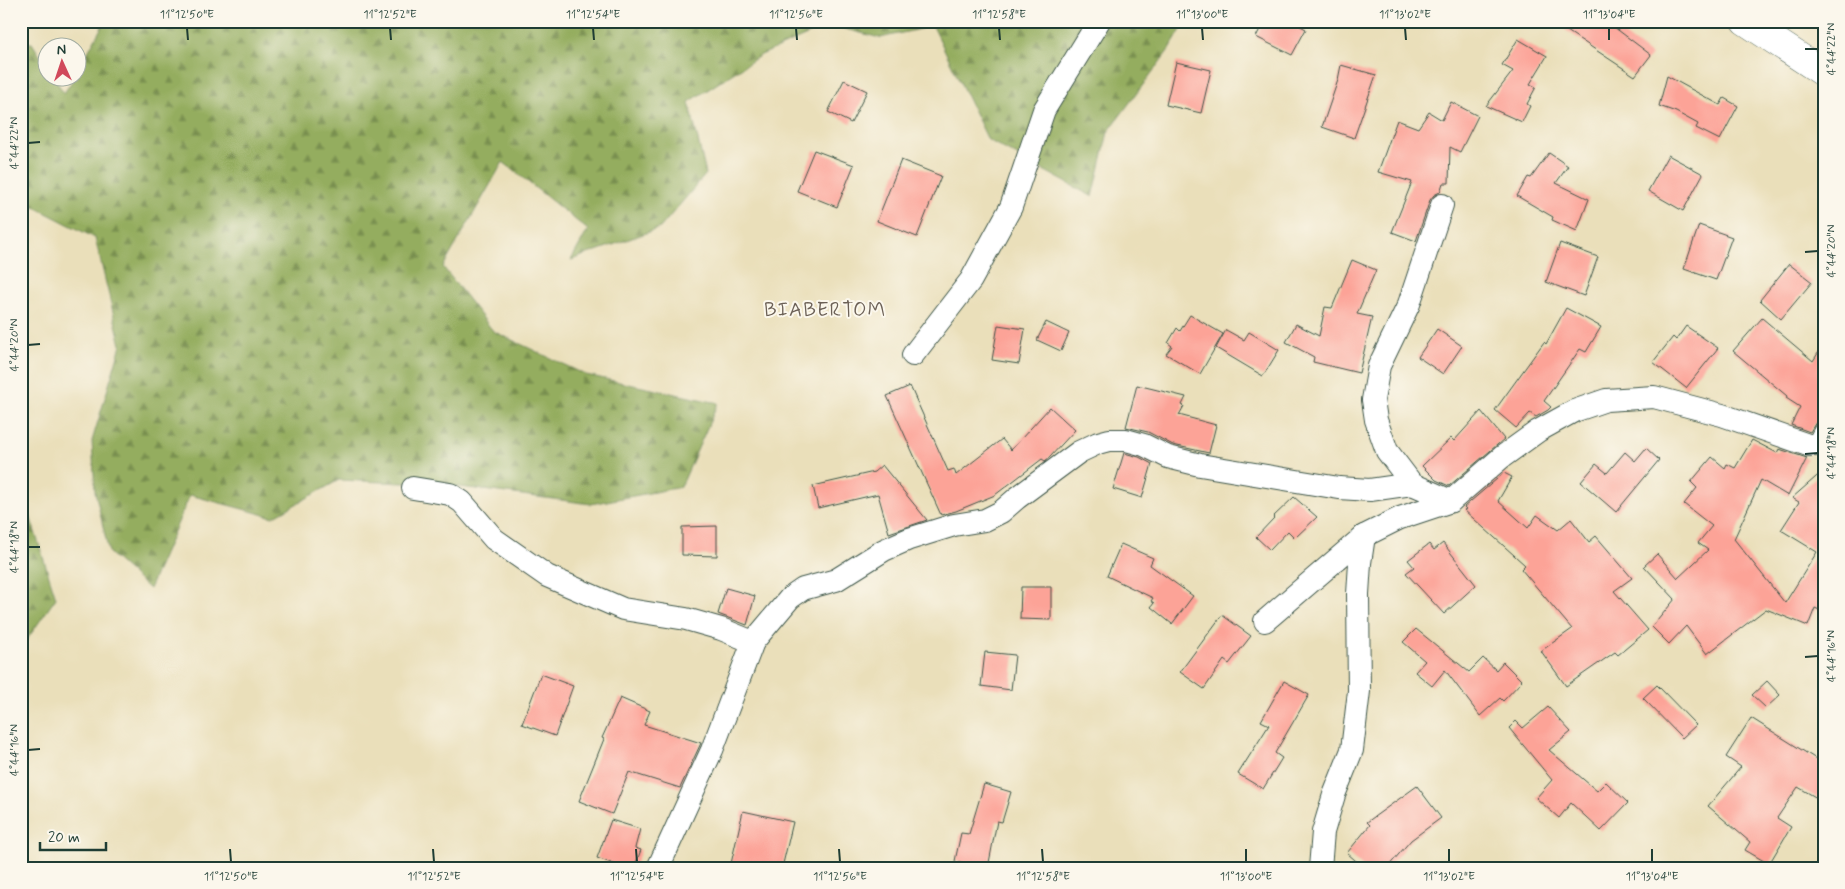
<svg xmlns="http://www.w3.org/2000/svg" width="1845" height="889" font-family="Mynerve,sans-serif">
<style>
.forest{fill:url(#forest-firs);stroke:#5a754a}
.building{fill:#fca397}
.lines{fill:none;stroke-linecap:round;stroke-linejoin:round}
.minor-casing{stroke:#3d5548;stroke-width:24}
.tertiary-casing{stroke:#3d5548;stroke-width:29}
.minor{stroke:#fff;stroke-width:22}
.tertiary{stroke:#fff;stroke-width:28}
.ticks{fill:none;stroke:#1f3d34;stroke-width:2}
.labels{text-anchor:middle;stroke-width:4;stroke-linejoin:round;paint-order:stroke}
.quarter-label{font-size:20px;letter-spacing:1px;fill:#6c6157;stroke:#fbf7ec}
.neatline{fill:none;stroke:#1f3d34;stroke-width:2}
.ticks-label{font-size:12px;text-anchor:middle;fill:#1f3d34}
</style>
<defs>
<pattern id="forest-firs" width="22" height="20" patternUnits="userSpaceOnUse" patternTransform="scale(1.25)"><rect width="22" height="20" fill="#94ad5f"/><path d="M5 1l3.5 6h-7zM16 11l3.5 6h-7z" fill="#788e4f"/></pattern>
</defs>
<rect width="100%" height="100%" fill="#fbf7ec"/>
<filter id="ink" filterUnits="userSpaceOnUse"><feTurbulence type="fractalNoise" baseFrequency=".02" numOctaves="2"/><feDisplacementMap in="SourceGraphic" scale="10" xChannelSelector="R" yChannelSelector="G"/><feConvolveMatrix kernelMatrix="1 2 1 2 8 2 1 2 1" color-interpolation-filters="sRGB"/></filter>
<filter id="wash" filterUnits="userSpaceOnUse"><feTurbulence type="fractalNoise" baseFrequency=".0096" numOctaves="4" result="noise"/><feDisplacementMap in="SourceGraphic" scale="20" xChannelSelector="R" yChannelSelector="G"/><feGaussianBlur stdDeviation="1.12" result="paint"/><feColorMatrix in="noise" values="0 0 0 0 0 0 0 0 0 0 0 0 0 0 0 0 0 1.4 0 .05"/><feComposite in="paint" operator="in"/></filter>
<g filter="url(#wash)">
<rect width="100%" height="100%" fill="#eadfba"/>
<!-- forest -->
<g class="forest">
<path d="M105 21H1186L1171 47 1108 132 1093 197 988 140 933 26 880 38 830 25 761 55 689 102 706 174 660 228 571 260 588 230 503 162 443 267 493 331 586 375 718 403 681 487 591 504 445 485 339 480 273 517 190 495 149 589 109 553 95 491 92 441 121 345 95 238 21 200V43H32L47 67 48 78H54L64 93 74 78H78V70Z"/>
<path d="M21 488 56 598 21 648Z"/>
</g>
<g id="blocks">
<!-- building -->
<g class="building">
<path d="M1264 21H1291L1306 29 1292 55 1256 37Z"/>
<path d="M1552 21H1606L1651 55 1635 76Z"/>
<path d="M1518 39 1547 56 1530 84 1536 87 1527 104 1530 106 1522 122 1486 106 1513 71 1502 65Z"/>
<path d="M1176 62 1211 70 1201 113 1166 105Z"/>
<path d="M1341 65 1376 75 1354 138 1322 127 1338 80Z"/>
<path d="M1667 76 1720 105 1724 98 1738 106 1720 140 1696 128 1698 124 1676 112 1659 106Z"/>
<path d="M844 80 867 91 851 123 828 112Z"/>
<path d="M1451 102 1478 116 1460 152 1450 147 1449 183H1443L1440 192 1434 195 1430 200 1416 241 1392 232 1412 182 1378 172 1397 120 1418 128 1429 112 1442 120Z"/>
<path d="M814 150 854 165 837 207 797 191Z"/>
<path d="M1549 153 1568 166 1556 183 1589 199 1577 231 1552 220 1553 217 1517 196 1528 177 1531 178Z"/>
<path d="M1668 155 1703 174 1683 211 1648 191Z"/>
<path d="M901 160 941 176 917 237 877 221Z"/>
<path d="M1699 225 1732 237 1716 280 1684 269Z"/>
<path d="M1560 243 1598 257 1584 296 1546 282Z"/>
<path d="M1352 260 1376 270 1357 314 1372 317 1359 373 1313 362 1314 357 1286 342 1296 324 1319 336 1325 307 1332 308Z"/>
<path d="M1789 264 1812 282 1781 319 1760 300Z"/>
<path d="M1566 308 1601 327 1586 352 1580 349 1544 401 1551 407 1548 410 1536 417 1530 413 1516 428 1495 410 1544 342 1546 344Z"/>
<path d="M1190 315 1223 334 1200 374 1166 354 1172 346 1168 343 1177 328 1180 331Z"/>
<path d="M1762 318 1813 361 1824 344V420L1816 422 1810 432 1791 425 1800 407 1786 398 1787 396 1733 351Z"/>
<path d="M1046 322 1069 333 1061 351 1037 340Z"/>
<path d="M998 325 1025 329 1019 364 992 360Z"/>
<path d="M1686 326 1718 348 1686 388 1653 362 1673 337 1676 340Z"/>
<path d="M1437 329 1462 346 1443 374 1418 357Z"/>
<path d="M1226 330 1244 340 1249 332 1279 350 1263 376 1216 348Z"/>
<path d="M1137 385 1186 397 1182 405 1184 406 1179 415 1216 425 1209 453 1173 445 1148 432 1126 427Z"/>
<path d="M910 386 948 471 954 469 956 475 1002 439 1011 450 1050 407 1075 430 1050 457 1045 461 1042 459 995 495 956 511 941 515 887 396Z"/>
<path d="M1481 411 1504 439 1449 486 1436 480 1422 466 1451 438 1454 441Z"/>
<path d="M1752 440 1777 453 1779 449 1807 458 1788 496 1761 480 1734 539 1785 603 1817 552 1781 530 1799 502 1792 498 1824 470V612L1815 608 1808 626 1766 609 1707 654 1686 626 1669 644 1652 627 1675 599 1644 566 1657 554 1678 578 1708 550 1698 543 1712 526 1684 504 1697 488 1691 482 1712 457 1725 468 1727 464 1735 468Z"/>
<path d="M1646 448 1659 460 1616 512 1581 482 1596 464 1607 473 1625 452 1635 461Z"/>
<path d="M1124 453 1139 457 1152 464 1142 498 1113 489Z"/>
<path d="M882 465 927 520 889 533 878 494 818 508 813 486 874 472Z"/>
<path d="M1504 473 1512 477 1498 501 1528 528 1537 515 1558 530 1571 519 1589 542 1596 536 1632 578 1614 591 1648 630 1618 655 1615 652 1566 686 1541 651 1572 629 1521 569 1525 565 1464 510 1466 509 1464 507Z"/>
<path d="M1294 497 1317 517 1295 538 1288 531 1270 550 1256 537 1274 518 1273 517Z"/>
<path d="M717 526V556L682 555V527Z"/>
<path d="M1443 543 1476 585 1444 614 1406 573 1414 567 1408 560 1429 544 1434 550Z"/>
<path d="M1121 544 1153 558 1150 565 1193 596 1172 624 1151 607 1154 603 1151 601 1153 598 1107 576Z"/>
<path d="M1021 587H1051V620L1020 619Z"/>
<path d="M726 588 755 596 747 625 718 614Z"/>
<path d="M1222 615 1251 636 1229 664 1224 660 1204 689 1180 672Z"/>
<path d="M1416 629 1469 672 1483 658 1496 670 1503 662 1522 681 1503 701 1500 698 1480 716 1445 670 1432 686 1415 672 1425 661 1403 642Z"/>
<path d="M985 652 1015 655 1011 690 981 686Z"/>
<path d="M541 674 573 686 555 736 522 724Z"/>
<path d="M1284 681 1309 695 1275 753 1282 758 1263 789 1238 774 1269 725 1261 721Z"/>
<path d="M1767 681 1780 695 1766 708 1752 695Z"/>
<path d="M1657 685 1696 725 1682 738 1643 698Z"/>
<path d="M620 698 650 711 644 725 701 743 680 788 629 772 612 814 579 801 604 739 602 738Z"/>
<path d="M1548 707 1571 732 1549 750 1597 791 1606 782 1628 803 1601 831 1571 803 1559 818 1536 798 1552 780 1509 728 1516 721 1523 728Z"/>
<path d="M1751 718 1824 764V802L1798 787 1777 818 1791 827 1769 864 1745 850 1750 842 1708 806 1741 767 1726 757Z"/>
<path d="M984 784 1011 792 1002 822 997 821 988 868 955 861 961 833 969 834Z"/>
<path d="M1417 786 1441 818 1411 840 1387 868H1364L1347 853 1370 825 1367 822Z"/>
<path d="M743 811 793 822 782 868H730Z"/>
<path d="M611 820 640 829 635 848 641 850 634 868H625L597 858Z"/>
</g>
</g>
</g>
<g filter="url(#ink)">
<use href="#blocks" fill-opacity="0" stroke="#3d5548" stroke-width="1"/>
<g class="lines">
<!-- minor casing -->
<g class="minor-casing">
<g id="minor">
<path d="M1442 205 1409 304 1379 366 1373 400 1376 420 1387 451 1412 484 1451 501"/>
<path d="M913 355 971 280 1011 207 1044 110 1099 21"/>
<path d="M413 488 450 494 462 502 494 539 547 576 623 609 686 619 721 629 753 642"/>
<path d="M1265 621 1364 536 1400 518 1451 501 1502 457 1538 431 1574 411 1606 400 1654 397 1722 415 1808 445H1818L1824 433"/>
<path d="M658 868 712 750 753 642 790 598 803 589 836 580 884 550 909 539 954 525 985 520 1001 512 1017 498 1079 452 1098 443 1109 440H1126L1144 445 1168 457 1200 465 1339 488 1370 490 1412 484"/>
<path d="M1320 868 1323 832 1334 795 1352 750 1359 691 1358 594 1360 563 1364 536"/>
</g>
</g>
<!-- tertiary casing -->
<g class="tertiary-casing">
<path id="tertiary" d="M1745 21 1824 73"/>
</g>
<!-- minor -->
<use href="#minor" class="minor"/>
<!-- tertiary -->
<use href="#tertiary" class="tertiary"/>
</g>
</g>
<!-- ticks -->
<path class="ticks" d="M187 28 188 40M390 28 391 40M593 28 594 40M796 28 797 40M999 28 1000 40M1202 28 1203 40M1405 28 1406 40M1609 28V40M1805 49H1818M28 143 40 142M1805 252 1818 251M28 345 40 344M1805 454 1818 453M28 547H40M1805 657 1818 656M28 750 40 749M230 849 231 862M433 849 434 862M636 849 637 862M839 849 840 862M1042 849 1043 862M1246 849V862M1449 849V862M1652 849V862"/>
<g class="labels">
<!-- quarter labels -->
<g class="quarter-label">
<text x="825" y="316">BIABERTOM</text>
</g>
</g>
<!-- margin -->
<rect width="1845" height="889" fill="none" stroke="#fbf7ec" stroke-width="55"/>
<!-- north arrow -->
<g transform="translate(62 62) rotate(357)"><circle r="24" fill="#fbf7ec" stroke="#a3ada2"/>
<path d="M0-4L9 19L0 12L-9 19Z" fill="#d1495b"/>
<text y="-8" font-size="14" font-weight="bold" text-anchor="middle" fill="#1f3d34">N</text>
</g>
<!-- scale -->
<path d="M40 842v8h66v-8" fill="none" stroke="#1f3d34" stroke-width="2.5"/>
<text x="48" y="842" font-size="15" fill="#1f3d34" stroke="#fbf7ec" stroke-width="4" paint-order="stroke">20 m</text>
<rect x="28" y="28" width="1790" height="834" class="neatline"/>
<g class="ticks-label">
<text x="187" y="18">11°12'50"E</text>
<text x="390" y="18">11°12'52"E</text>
<text x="593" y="18">11°12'54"E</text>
<text x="796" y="18">11°12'56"E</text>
<text x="999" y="18">11°12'58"E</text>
<text x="1202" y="18">11°13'00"E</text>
<text x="1405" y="18">11°13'02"E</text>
<text x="1609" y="18">11°13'04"E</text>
<text transform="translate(1831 49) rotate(-90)" y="4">4°44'22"N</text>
<text transform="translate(14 143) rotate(-90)" y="4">4°44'22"N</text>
<text transform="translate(1831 251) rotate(-90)" y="4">4°44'20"N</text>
<text transform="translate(14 345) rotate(-90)" y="4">4°44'20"N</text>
<text transform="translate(1831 453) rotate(-90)" y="4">4°44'18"N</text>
<text transform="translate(14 547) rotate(-90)" y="4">4°44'18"N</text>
<text transform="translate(1831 656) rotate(-90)" y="4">4°44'16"N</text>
<text transform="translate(14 750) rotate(-90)" y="4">4°44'16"N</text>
<text x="231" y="880">11°12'50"E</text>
<text x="434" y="880">11°12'52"E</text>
<text x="637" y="880">11°12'54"E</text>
<text x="840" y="880">11°12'56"E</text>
<text x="1043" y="880">11°12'58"E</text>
<text x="1246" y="880">11°13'00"E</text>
<text x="1449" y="880">11°13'02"E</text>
<text x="1652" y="880">11°13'04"E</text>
</g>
</svg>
